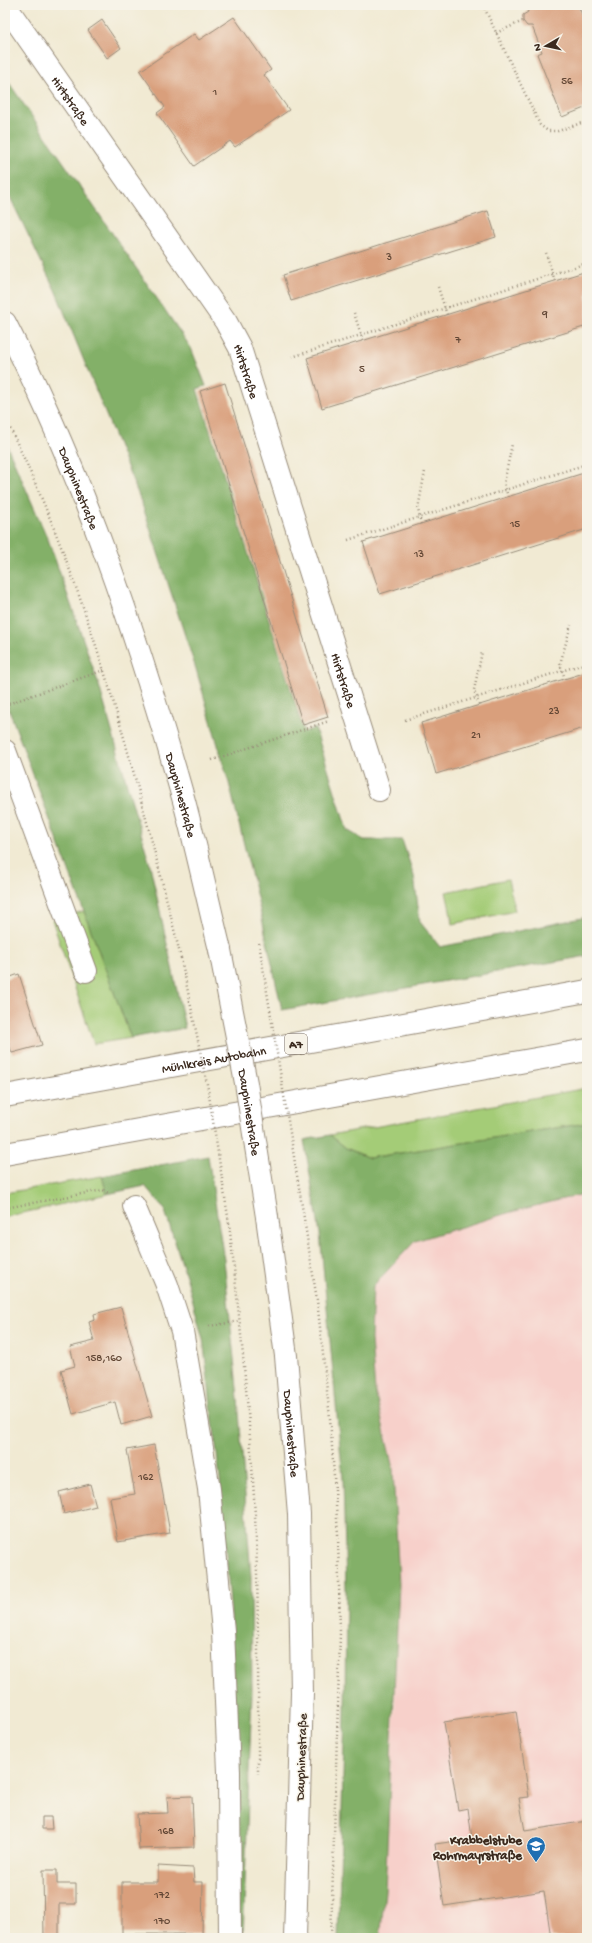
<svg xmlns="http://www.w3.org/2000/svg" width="592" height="1943" font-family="'Gochi Hand',sans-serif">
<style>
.built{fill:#f7d0ca}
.green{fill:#a4cc77;stroke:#707b4a}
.forest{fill:#83b068;stroke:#5f6d43}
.building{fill:#d99f7b}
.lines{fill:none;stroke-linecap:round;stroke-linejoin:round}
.minor-casing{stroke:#968a78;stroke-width:24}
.secondary-casing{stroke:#968a78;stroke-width:24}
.motorway-casing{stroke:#968a78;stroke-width:24}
.path{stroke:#968a78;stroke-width:2.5;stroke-dasharray:1 3;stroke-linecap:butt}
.minor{stroke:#fff;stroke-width:22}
.secondary{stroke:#fff;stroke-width:22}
.motorway{stroke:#fff;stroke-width:22}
.secondary-bridge-casing{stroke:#968a78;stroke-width:24;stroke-linecap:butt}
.path-bridge{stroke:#968a78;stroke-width:2.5;stroke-dasharray:1 3;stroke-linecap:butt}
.secondary-bridge{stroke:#fff;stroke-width:22}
.labels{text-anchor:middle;stroke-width:3;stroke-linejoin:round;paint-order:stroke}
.number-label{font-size:11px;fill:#624735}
.shield{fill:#f7f3e8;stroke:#73665b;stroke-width:1}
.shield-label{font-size:12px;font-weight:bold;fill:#3b2a1e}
.street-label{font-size:13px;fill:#3b2a1e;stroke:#f7f3e8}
.poi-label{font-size:13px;font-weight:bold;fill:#3b2a1e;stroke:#f7f3e8;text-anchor:end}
</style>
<rect width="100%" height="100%" fill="#f7f3e8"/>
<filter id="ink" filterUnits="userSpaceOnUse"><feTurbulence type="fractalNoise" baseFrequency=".025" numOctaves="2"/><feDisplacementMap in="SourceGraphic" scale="8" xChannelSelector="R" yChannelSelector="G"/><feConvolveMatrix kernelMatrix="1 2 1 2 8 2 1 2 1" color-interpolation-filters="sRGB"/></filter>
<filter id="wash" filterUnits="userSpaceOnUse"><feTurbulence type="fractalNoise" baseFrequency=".012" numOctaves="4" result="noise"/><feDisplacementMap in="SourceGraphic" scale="16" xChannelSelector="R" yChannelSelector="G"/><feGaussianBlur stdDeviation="0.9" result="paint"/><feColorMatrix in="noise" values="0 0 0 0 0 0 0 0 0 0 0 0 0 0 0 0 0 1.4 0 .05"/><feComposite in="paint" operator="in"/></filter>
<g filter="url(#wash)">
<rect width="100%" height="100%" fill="#f1ead3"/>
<!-- built -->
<path class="built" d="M587 1193V1938H380L385 1891 395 1700 393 1469 375 1391 371 1339 373 1286 415 1241 511 1212Z"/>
<!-- green -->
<g class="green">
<path d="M508 879 515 911 453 924 446 892Z"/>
<path d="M84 911 131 1038 94 1044 52 920Z"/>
<path d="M587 1088V1123L369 1158 346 1148 330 1135Z"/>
<path d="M102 1176 107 1194 5 1217V1193Z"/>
</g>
<!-- forest -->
<g class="forest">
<path d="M5 77 191 348 206 386 197 389 304 732 315 728 347 830 364 840H402L414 876 420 922 440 947 587 917V956L282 1010 261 914 229 783 196 669 141 501 56 292 5 187Z"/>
<path d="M5 441 49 542 98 682 150 865 185 1028 131 1038 5 699Z"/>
<path d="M587 1123V1193L511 1212 415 1241 373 1286 371 1339 375 1391 393 1469 399 1584 385 1891 380 1938H338L345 1712 346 1589 343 1479 320 1234 304 1140 330 1135 346 1148 369 1158Z"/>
<path d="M208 1156 224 1260 238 1398 251 1577 252 1692 243 1938H239L232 1628 220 1479 203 1339 187 1279 164 1208 145 1186 107 1194 102 1176Z"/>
</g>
<g id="blocks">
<!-- building -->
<g class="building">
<path d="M525 5H578L587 27V107L562 117 537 54 542 52 532 26H527L523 21V15L528 12Z"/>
<path d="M234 17 271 70 264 75 289 110 235 147 230 141 194 166 157 113 165 107 140 71 194 34 199 40Z"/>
<path d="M102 20 121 48 107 58 88 30Z"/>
<path d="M488 211 496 237 291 301 283 275Z"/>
<path d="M587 271V326L322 408 307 358Z"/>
<path d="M225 383 328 717 303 725 200 391Z"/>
<path d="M587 472V529L380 594 363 542Z"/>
<path d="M587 672V727L436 774 421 723Z"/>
<path d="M19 974 42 1045 12 1053 5 1034V979Z"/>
<path d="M121 1307 152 1416 121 1425 115 1402 73 1414 61 1370 75 1366 70 1347 94 1341 89 1322 95 1320 94 1314Z"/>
<path d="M154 1445 170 1533 118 1542 110 1498 135 1494 127 1450Z"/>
<path d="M90 1484 96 1506 64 1514 59 1492Z"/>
<path d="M516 1711 529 1797 519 1798 525 1831 587 1821V1938H551L544 1891 444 1906 435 1844 472 1839 468 1808 458 1810 444 1722Z"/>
<path d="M192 1796 194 1847 139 1849 137 1814 168 1813 167 1797Z"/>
<path d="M42 1817H51L52 1829H42Z"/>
<path d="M158 1866 193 1868 194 1882H203L202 1934H122V1882H158Z"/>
<path d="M43 1870H57V1884H76V1904H59V1938H44Z"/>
</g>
</g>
</g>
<g filter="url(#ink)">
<use href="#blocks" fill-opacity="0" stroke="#968a78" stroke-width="1"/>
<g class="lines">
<!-- minor casing -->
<g class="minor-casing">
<g id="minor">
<path id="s1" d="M5 5 226 322 240 348 379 790"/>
<path d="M5 751 86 971"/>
<path d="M134 1206 167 1285 182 1331 209 1489 223 1631 229 1772 230 1938"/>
</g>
</g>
<!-- secondary casing -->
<g class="secondary-casing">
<g id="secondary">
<path id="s2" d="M5 323C83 475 138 637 184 801 197 850 208 901 220 950"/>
<path id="s3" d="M267 1217 286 1356 299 1514 302 1693 295 1938"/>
</g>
</g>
<!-- motorway casing -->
<g class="motorway-casing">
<g id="motorway">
<path id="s4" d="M5 1096 587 991"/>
<path d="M5 1154 587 1050"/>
</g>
</g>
<!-- path -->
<g class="path">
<path d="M322 5 338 7 343 5"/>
<path d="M483 5 540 125 548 131H558L587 121"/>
<path d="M496 33 523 21"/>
<path d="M546 253 555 281"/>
<path d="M438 287 447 315"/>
<path d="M354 313 363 341"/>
<path d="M292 357 587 263"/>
<path d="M5 418C89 588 136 774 181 958"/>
<path d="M508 497 504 483 512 444"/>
<path d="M421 524 418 509 425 471"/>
<path d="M348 540 587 464"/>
<path d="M565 679 560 664 571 625"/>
<path d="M5 705 104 670"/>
<path d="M479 705 474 690 482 652"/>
<path d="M405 720 587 663"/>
<path d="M212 760 329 721"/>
<path d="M5 1208 103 1190 110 1194"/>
<path d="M303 1212 317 1300 330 1418 338 1534 340 1632 331 1938"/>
<path d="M229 1223C240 1320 250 1418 255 1516 259 1602 258 1688 258 1774"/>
<path d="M209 1326 240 1321"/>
</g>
<!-- minor -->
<use href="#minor" class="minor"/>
<!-- secondary -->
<use href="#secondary" class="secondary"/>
<!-- motorway -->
<use href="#motorway" class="motorway"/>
<!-- secondary-bridge casing -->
<g class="secondary-bridge-casing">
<g id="secondary-bridge">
<path id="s5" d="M220 950 246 1083 267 1217"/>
</g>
</g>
<!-- path-bridge -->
<g class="path-bridge">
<path d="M259 943 303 1212"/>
<path d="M181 958 208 1089 229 1223"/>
</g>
<!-- secondary-bridge -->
<use href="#secondary-bridge" class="secondary-bridge"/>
</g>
</g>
<!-- icons -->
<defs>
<g id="school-pin" transform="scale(1)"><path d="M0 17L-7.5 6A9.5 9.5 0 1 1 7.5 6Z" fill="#1f6fb2" stroke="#f7f3e8"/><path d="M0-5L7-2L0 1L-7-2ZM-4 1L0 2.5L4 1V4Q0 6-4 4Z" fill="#fff"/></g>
</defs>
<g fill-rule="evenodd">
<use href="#school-pin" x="536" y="1846"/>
</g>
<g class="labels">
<!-- number labels -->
<g class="number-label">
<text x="567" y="84">56</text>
<text x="215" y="95">1</text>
<text x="389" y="260">3</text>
<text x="545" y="317">9</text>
<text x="458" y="343">7</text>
<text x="362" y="372">5</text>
<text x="515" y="527">15</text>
<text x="419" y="557">13</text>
<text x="554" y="714">23</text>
<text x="476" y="738">21</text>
<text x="104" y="1361">158,160</text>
<text x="146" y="1480">162</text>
<text x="166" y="1834">168</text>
<text x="162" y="1898">172</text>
<text x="162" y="1924">170</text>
</g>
<!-- shield labels -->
<rect class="shield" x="285" y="1034" width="22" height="20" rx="3"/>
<g class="shield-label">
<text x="296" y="1048">A7</text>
</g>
<!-- street labels -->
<g class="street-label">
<text dy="5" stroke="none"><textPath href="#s1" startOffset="116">Hirtstraße</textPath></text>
<text dy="5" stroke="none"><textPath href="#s1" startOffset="440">Hirtstraße</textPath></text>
<text dy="5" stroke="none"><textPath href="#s2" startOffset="181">Dauphinestraße</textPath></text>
<text dy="5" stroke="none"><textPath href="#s1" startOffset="764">Hirtstraße</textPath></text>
<text dy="5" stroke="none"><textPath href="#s2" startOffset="505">Dauphinestraße</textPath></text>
<text dy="5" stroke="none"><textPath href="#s4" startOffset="212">Mühlkreis Autobahn</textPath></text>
<text dy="5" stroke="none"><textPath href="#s5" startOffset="165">Dauphinestraße</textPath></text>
<text dy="5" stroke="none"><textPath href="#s3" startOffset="218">Dauphinestraße</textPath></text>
<text transform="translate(300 1757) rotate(-88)" y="5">Dauphinestraße</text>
</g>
<!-- poi labels -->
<g class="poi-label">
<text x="522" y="1844">Krabbelstube<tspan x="522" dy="15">Rohrmayrstraße</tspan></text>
</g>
</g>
<!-- margin -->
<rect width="592" height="1943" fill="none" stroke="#f7f3e8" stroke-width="20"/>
<!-- north arrow -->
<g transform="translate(546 46) rotate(261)" stroke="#f7f3e8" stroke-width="3" paint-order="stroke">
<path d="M0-3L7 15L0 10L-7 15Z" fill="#3b2a1e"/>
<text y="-6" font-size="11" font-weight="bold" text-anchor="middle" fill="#3b2a1e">N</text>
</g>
</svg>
